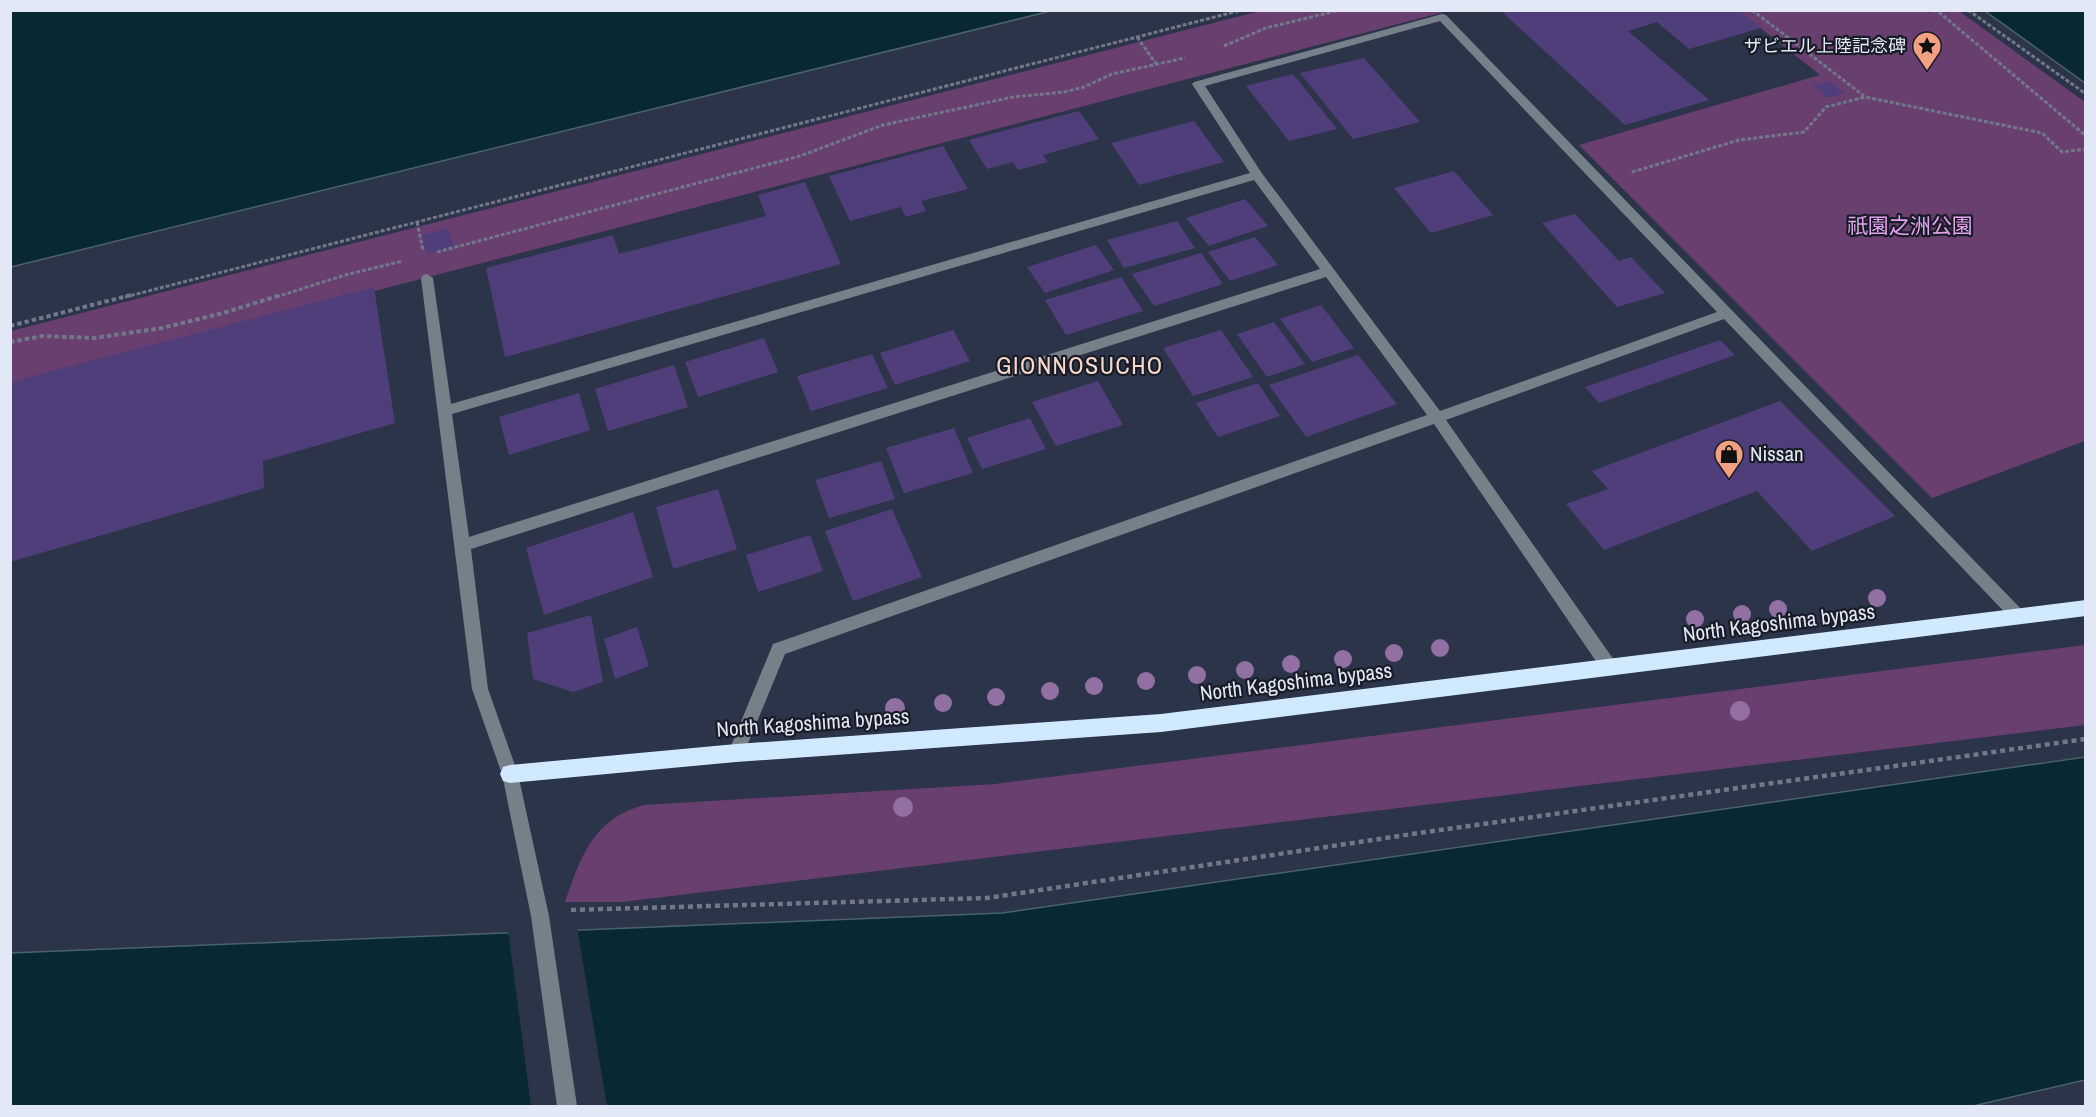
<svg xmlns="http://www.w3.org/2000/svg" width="2096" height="1117" font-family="'Archivo Narrow','Noto Sans JP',sans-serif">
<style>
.green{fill:#693f70}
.water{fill:#082931;stroke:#4a626c;stroke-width:1.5}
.pier{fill:#2c3449}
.building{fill:#503e7b}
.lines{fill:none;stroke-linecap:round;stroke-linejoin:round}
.path-far2{stroke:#71788a;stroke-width:3;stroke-dasharray:4 2;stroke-linecap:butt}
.path-far1{stroke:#71788a;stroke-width:4;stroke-dasharray:4.5 3;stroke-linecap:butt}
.path{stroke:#71788a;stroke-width:4.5;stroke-dasharray:5 4;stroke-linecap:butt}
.minor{fill:#768089;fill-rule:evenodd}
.highway{fill:#d0e9fe;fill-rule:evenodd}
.tree{fill:#9270a4}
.labels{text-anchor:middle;stroke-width:4.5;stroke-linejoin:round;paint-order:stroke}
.far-poi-label{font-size:18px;fill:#e3e8f6;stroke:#181c26;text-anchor:end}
.park-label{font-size:21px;fill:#e5a1ef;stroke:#181c26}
.poi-label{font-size:21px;fill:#e3e8f6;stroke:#181c26;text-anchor:start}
.street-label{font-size:21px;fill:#e3e8f6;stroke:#181c26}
.quarter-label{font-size:24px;letter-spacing:1.5px;fill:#f9d8cc;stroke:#181c26}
</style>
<rect width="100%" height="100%" fill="#2c3449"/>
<!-- green -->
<g class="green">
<path d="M1260 11H1448L11 386V331Z"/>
<path d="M1739 11H1959L2085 102V441L1932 498 1579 145 1820 75Z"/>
<path d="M2085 645V725L622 902H565C581 856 593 819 644 805L995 784Z"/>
</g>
<!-- water -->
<g class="water">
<path d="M11 10H1051V11L11 267Z"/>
<path d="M1985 11H2085V83Z"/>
<path d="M2085 757V1080L1973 1106H11L10 953 1002 913Z"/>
</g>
<!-- pier -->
<path class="pier" d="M577 927 607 1106H531L508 930Z"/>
<!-- building -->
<g class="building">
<path d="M1500 10H1739L1761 28 1689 49 1657 22 1628 31 1709 100 1625 125Z"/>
<path d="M1364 58 1420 122 1353 139 1300 73Z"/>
<path d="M1293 74 1337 129 1289 141 1246 86Z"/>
<path d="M1830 81 1844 93 1827 98 1813 85Z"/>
<path d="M1079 111 1099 139 1043 155 1048 162 1018 170 1013 162 987 169 969 140Z"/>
<path d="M1194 121 1224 162 1139 185 1111 143Z"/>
<path d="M943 146 968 189 921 201 926 211 906 217 901 207 850 221 829 176Z"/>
<path d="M1454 171 1493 215 1431 233 1394 188Z"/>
<path d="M805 182 841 264 505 357 486 268 613 235 619 254 766 216 758 195Z"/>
<path d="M1245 199 1268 226 1209 246 1186 218Z"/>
<path d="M1575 214 1619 261 1631 257 1665 293 1617 307 1542 223Z"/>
<path d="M1177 221 1195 248 1124 268 1107 240Z"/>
<path d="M448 228 454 246 427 254 422 235Z"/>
<path d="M1255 237 1278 265 1230 281 1208 252Z"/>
<path d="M1096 245 1114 270 1045 293 1027 267Z"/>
<path d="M1201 253 1223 284 1154 306 1132 274Z"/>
<path d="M1121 277 1143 311 1066 335 1045 300Z"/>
<path d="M374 287 395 423 263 461 264 488 10 562V382Z"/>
<path d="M1321 305 1354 348 1312 362 1280 319Z"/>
<path d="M1274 322 1305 364 1267 377 1237 334Z"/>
<path d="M953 330 970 361 895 385 880 353Z"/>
<path d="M1221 330 1253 377 1193 396 1163 348Z"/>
<path d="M764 338 778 372 698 397 685 362Z"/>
<path d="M1720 340 1735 355 1599 403 1585 387Z"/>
<path d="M872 354 888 388 811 411 797 376Z"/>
<path d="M1358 355 1397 404 1306 437 1269 385Z"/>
<path d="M674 365 688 407 608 431 595 389Z"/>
<path d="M1098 381 1123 425 1056 446 1032 402Z"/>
<path d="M1258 383 1280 416 1218 437 1196 403Z"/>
<path d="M579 393 590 430 509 455 499 417Z"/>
<path d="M1780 401 1895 516 1812 551 1757 491 1604 550 1566 504 1608 489 1592 471Z"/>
<path d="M1030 418 1046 449 982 469 967 438Z"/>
<path d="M954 428 973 473 904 493 886 448Z"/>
<path d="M881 461 895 499 829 518 815 480Z"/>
<path d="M718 489 737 549 673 569 656 507Z"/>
<path d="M892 509 922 577 853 601 825 531Z"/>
<path d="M633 512 653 577 544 615 526 548Z"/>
<path d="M810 535 823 571 758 592 746 555Z"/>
<path d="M591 615 603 682 573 692 533 679 527 633Z"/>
<path d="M637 627 649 666 615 679 604 639Z"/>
</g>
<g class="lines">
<!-- path-far2 -->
<g class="path-far2">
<path d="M1752 10 1864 96"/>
<path d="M1933 10 1940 13 2086 136"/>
<path d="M1968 10 2086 94"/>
<path d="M1137 37 1157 65"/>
<path d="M1224 46 1266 28 1340 10"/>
<path d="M1632 172 1739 140 1804 132 1826 107 1865 97 2042 133 2062 152 2086 149"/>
<path d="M417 222 423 251"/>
<path d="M437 252 800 156 883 125 1013 97 1064 92 1084 87 1112 74 1185 58"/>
<path d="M125 297 1242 10"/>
<path d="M276 297 345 275 403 261"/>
</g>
<!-- path-far1 -->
<g class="path-far1">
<path d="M10 326 131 295"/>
<path d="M10 342 43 336 94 338 162 328 223 313 281 295"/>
</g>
<!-- path -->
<path class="path" d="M571 910 987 898 1419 833 2086 739"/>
<!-- minor -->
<path class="minor" d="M1442 14 1446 15 2024 612 2027 617 2024 622 2019 624 2014 622 1724 319 1446 420 1616 663 1618 668 1616 673 1610 675 1604 673 1434 424 785 654 742 758 736 761 730 758 728 753 773 644 1427 415 1326 277 471 549 488 689 518 774 549 916 577 1106H557L531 916 502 774 472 689 421 278 423 275 427 274 433 278 451 404 1250 173 1192 84 1194 82ZM1440 21 1717 312 1440 411 1261 172 1205 86ZM1254 180 1320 269 469 537 452 414Z"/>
<!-- highway -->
<path class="highway" d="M2086 600V616L1161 732 736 762 510 783 503 781 500 774 503 767 510 765 736 744 1161 714Z"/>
</g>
<!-- trees -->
<g class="tree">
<circle cx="1877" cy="598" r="9"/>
<circle cx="1778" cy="609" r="9"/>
<circle cx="1742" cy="614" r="9"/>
<circle cx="1695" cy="619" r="9"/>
<circle cx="1440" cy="648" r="9"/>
<circle cx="1394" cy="653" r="9"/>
<circle cx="1343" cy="659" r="9"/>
<circle cx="1291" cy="664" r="9"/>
<circle cx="1245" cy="670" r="9"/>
<circle cx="1197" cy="675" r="9"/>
<circle cx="1146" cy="681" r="9"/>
<circle cx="1094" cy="686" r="9"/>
<circle cx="1050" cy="691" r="9"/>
<circle cx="996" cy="697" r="9"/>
<circle cx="943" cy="703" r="9"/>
<circle cx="895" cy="708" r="10"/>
<circle cx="1740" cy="711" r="10"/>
<circle cx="903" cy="807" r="10"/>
</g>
<!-- icons -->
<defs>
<g id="sight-pin" transform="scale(1.5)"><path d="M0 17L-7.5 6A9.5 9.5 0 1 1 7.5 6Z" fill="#f2a081" stroke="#181c26"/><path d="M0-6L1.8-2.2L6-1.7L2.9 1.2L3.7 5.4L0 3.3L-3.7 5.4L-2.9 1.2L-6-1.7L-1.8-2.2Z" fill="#111"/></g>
<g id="shop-pin" transform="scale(1.5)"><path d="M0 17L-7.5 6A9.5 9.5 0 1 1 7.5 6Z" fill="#f2a081" stroke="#181c26"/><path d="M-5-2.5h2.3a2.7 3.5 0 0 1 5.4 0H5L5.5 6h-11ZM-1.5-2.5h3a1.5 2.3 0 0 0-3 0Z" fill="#111"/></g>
</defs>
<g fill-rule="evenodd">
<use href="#sight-pin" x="1927" y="46"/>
<use href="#shop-pin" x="1729" y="454"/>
</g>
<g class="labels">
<!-- far-poi labels -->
<g class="far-poi-label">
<text x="1906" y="52">ザビエル上陸記念碑</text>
</g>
<!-- park labels -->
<g class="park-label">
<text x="1910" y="233">祇園之洲公園</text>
</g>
<!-- poi labels -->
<g class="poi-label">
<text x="1750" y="461">Nissan</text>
</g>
<!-- street labels -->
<g class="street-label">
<text transform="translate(1779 623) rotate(-7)" y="7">North Kagoshima bypass</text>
<text transform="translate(1296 682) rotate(-7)" y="7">North Kagoshima bypass</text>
<text transform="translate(813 723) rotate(-4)" y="7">North Kagoshima bypass</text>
</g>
<!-- quarter labels -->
<g class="quarter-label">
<text x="1080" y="374">GIONNOSUCHO</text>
</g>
</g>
<!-- border -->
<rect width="2096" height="1117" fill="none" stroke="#e3e8f6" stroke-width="24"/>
</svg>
